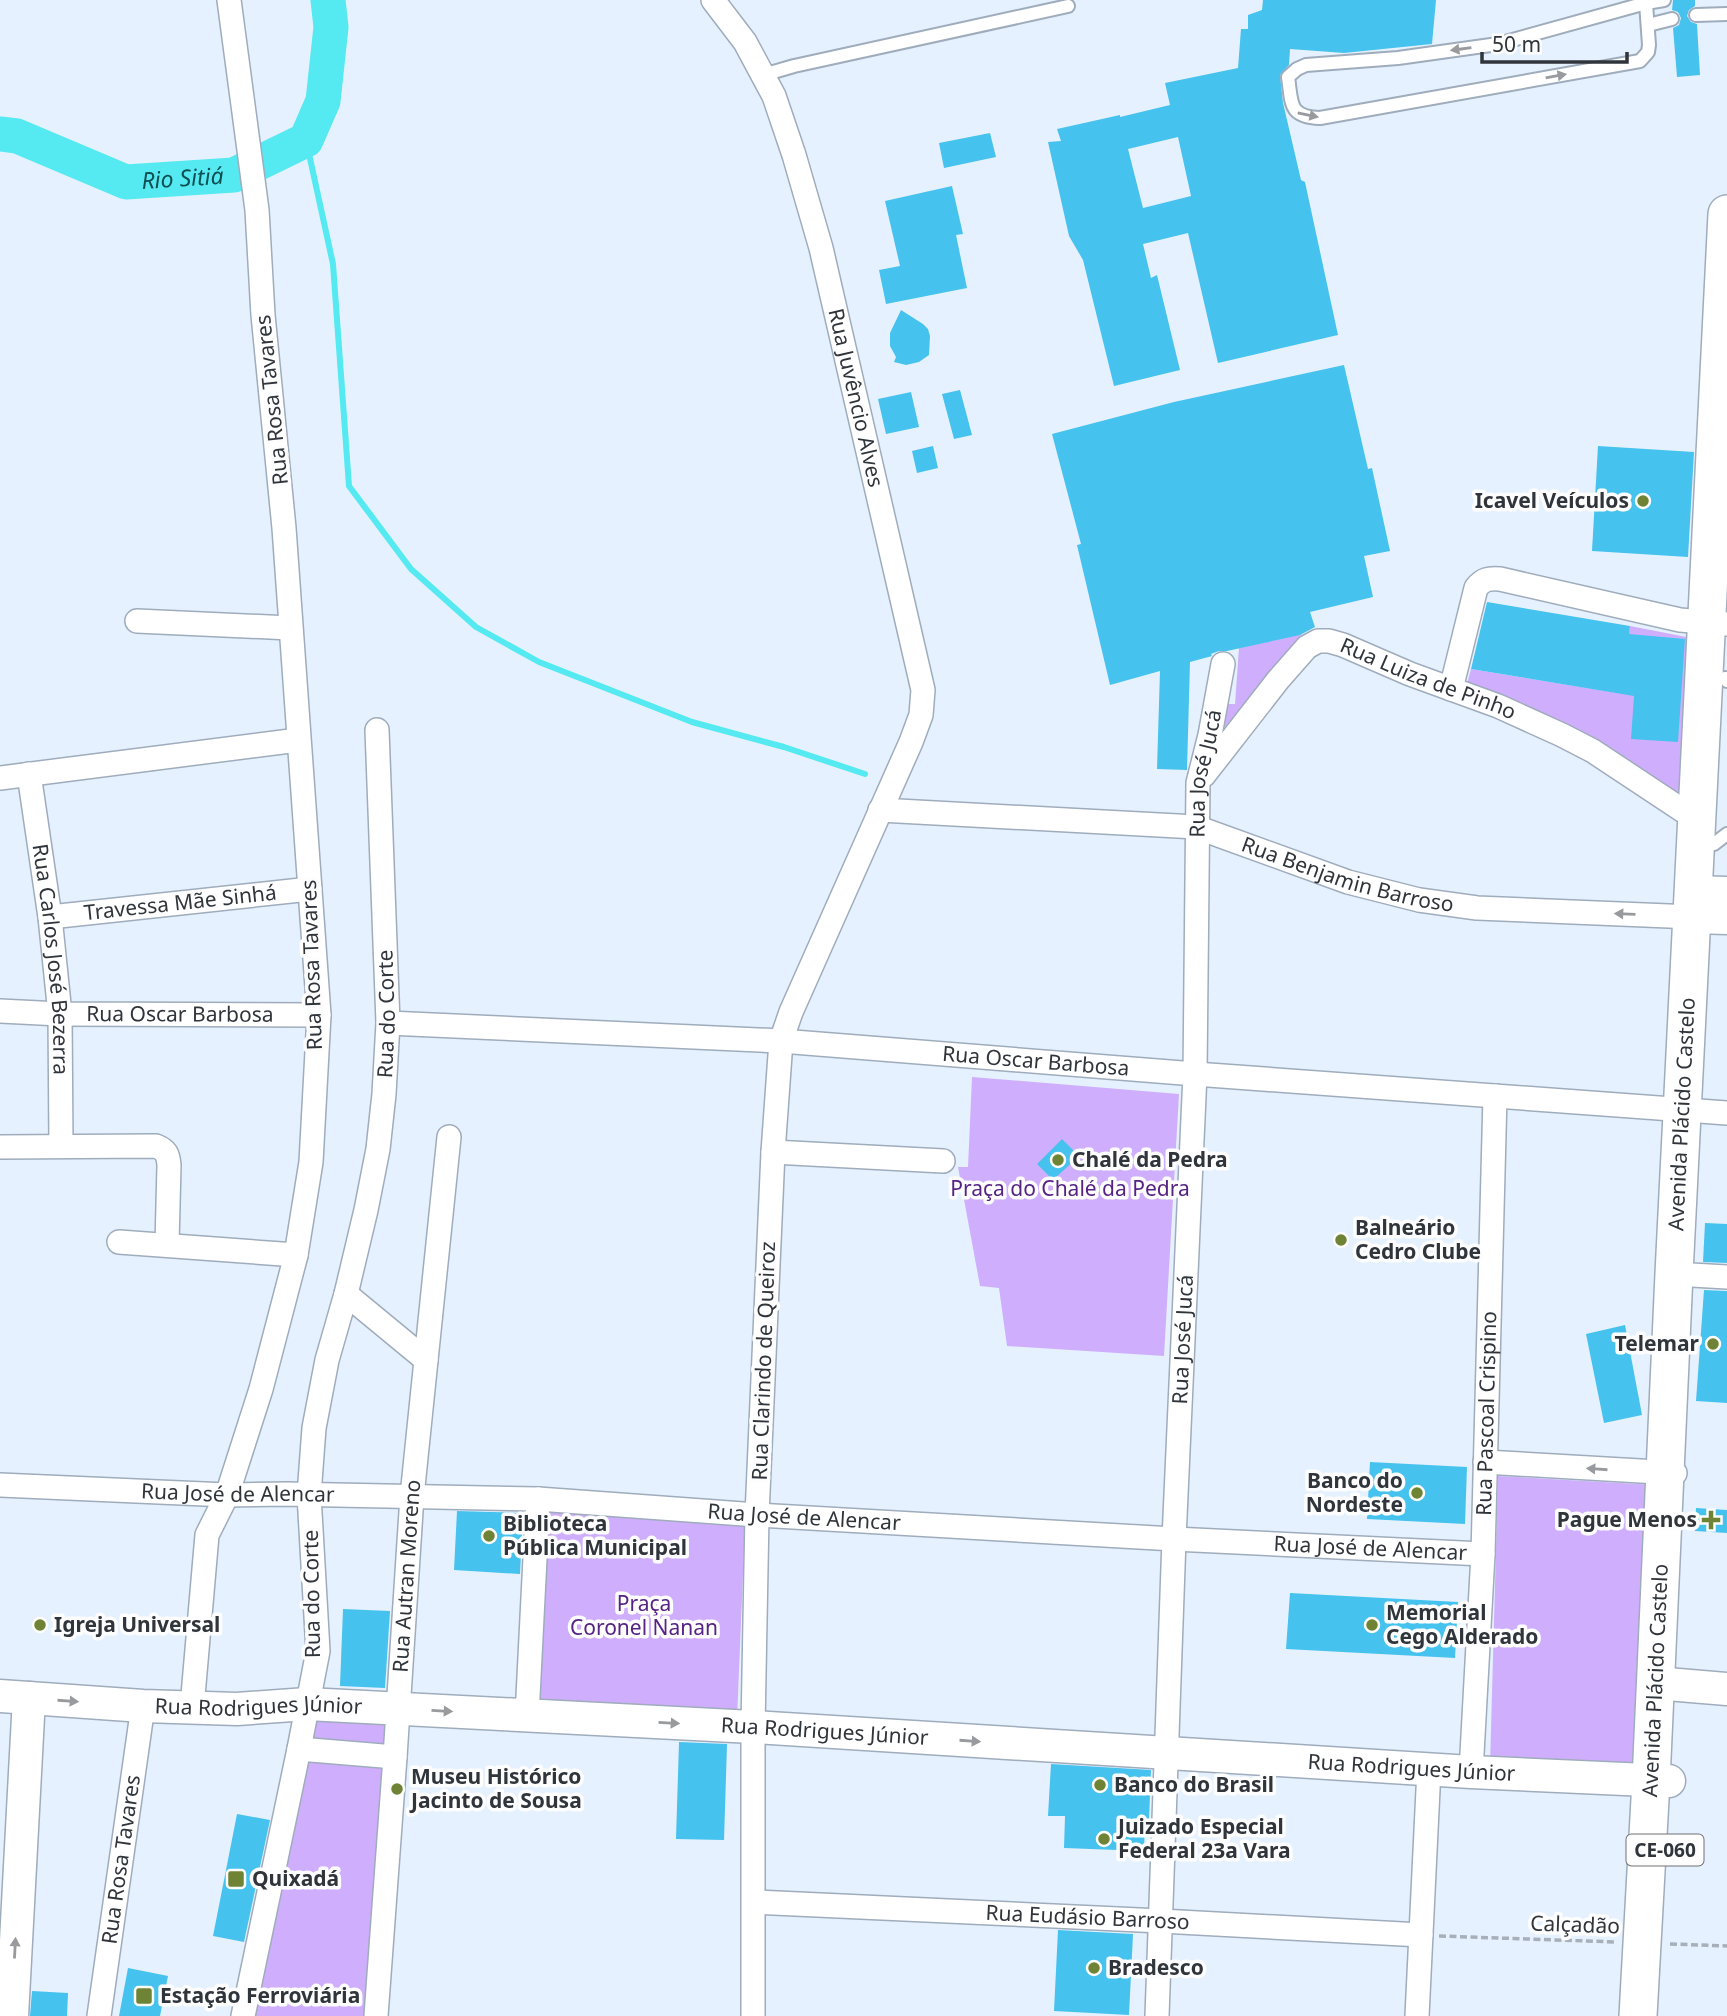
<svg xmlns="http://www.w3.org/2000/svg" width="1727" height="2016" font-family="'Noto Sans',sans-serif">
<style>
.green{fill:#d0aefe}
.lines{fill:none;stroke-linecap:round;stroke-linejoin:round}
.stream{stroke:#55e9f1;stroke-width:6}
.river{stroke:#55e9f1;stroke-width:35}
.building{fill:#46c2ee;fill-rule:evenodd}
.lane-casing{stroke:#9facbc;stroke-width:16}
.street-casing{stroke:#9facbc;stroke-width:26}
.secondary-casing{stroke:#9facbc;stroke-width:35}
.primary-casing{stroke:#9facbc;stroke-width:40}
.path{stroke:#a6afba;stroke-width:3.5;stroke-dasharray:7 3.5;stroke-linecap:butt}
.lane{stroke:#fff;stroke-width:12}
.street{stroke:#fff;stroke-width:23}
.secondary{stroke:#fff;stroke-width:32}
.primary{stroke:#fff;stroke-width:37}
.oneway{fill:#989a9d}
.poi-dot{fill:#6f8334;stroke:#fdfdfd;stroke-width:2.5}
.labels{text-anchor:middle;stroke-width:7;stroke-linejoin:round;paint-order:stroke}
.shield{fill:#fdfdfd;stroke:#6e7175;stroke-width:2}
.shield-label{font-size:19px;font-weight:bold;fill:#30353b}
.street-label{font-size:21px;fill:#30353b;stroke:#fdfdfd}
.poi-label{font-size:21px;font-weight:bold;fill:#30353b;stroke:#fdfdfd;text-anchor:start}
.park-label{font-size:21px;fill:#562384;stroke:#fdfdfd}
.water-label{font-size:23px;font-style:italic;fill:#0d4f52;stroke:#fdfdfd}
</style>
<rect width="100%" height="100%" fill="#e6f1ff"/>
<!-- green -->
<g class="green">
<path d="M1630 626 1697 639 1688 797 1668 796 1467 684 1471 669 1618 693Z"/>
<path d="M1302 634 1224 728V704H1235L1239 648Z"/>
<path d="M972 1077 1179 1094 1164 1356 1007 1346 999 1288 980 1286 958 1167H968Z"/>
<path d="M1498 1476 1655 1485 1641 1773 1490 1766Z"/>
<path d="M548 1512 745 1525 737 1719 540 1708Z"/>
<path d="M309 1719 390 1725 388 1747 307 1742Z"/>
<path d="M303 1758 388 1765 369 2016H254Z"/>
</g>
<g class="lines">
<!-- stream -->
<path class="stream" d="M306 140 333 264 349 486 411 569 476 627 539 662 692 722 784 747 865 774"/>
<!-- river -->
<path class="river" id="s1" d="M0 134 17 136 126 182 234 175 306 140 323 101 331 27 328 0"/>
</g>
<!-- building -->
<g class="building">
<path d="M1263 0H1436L1432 44 1344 53 1290 49 1289 65 1280 75 1283 103 1301 180 1305 182 1338 335 1218 363 1188 233 1143 244 1151 278 1157 275 1180 370 1114 386 1083 260 1069 236 1048 142 1061 141 1057 129 1120 115V117L1170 105 1165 83 1238 68 1241 29H1248V15L1262 10ZM1178 137 1191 196 1143 208 1128 149Z"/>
<path d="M1673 0H1695V6L1689 10 1687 16 1691 22 1697 24 1700 75 1677 77 1673 28 1679 25 1681 18 1678 12 1672 10Z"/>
<path d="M990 133 996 157 944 168 939 143Z"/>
<path d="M952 186 963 234 956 235 967 288 886 304 879 270 900 266 885 201Z"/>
<path d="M901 310 923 324 928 329 930 336 929 355 919 362 906 365 894 362 896 357 890 346V333Z"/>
<path d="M1344 365 1368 469 1372 468 1390 551 1364 556 1373 597 1310 612 1315 627 1300 635 1227 651H1219L1211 654 1212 656 1190 662 1187 770 1157 769 1160 671 1110 685 1077 545 1081 544 1052 434 1174 402Z"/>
<path d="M960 390 972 435 954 439 942 394Z"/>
<path d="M911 392 919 427 886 434 878 399Z"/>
<path d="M933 446 938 468 917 473 912 451Z"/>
<path d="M1598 446 1694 452 1688 557 1592 551Z"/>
<path d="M1487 602 1630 626 1629 634 1685 639 1678 742 1631 739 1634 696 1471 669Z"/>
<path d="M1062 1139 1079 1156 1053 1180 1037 1164Z"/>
<path d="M1705 1223 1727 1224V1263L1703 1262Z"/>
<path d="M1704 1290 1727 1291V1403L1696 1401Z"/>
<path d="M1625 1325 1642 1415 1604 1423 1586 1334Z"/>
<path d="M1370 1462 1467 1467 1465 1524 1367 1519Z"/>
<path d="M1696 1508 1727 1510V1533L1695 1531Z"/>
<path d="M457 1511 523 1513 520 1574 454 1570Z"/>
<path d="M1290 1593 1458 1602 1455 1658 1286 1649Z"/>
<path d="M343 1609 390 1611 385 1688 340 1686Z"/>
<path d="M679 1742 727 1744 724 1840 676 1839Z"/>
<path d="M1051 1764 1151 1770 1149 1820H1145L1144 1851 1064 1848 1065 1816H1048Z"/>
<path d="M237 1814 270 1820 244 1942 213 1936Z"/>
<path d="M1058 1930 1133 1934 1129 2015 1054 2011Z"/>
<path d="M128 1968 168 1976 160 2016H119Z"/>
<path d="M32 1991 68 1993 67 2016H30Z"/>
</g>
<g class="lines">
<!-- lane casing -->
<g class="lane-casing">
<g id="lane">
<path d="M1646 3 1649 45 1648 52 1640 61 1320 118C1288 117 1292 103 1288 77L1297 69 1306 65 1398 58 1498 44 1646 3 1664 0"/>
<path d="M1696 15 1727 14"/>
<path d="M1648 25 1672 19"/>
<path d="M763 75 794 66 1068 6"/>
<path d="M1725 678 1727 681"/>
<path d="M1714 844 1727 834"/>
</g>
</g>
<!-- street casing -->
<g class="street-casing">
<g id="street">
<path id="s2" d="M713 0 745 42 774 96 794 155 821 248 923 690 921 715 911 742 791 1012 781 1041 773 1152 757 1515 753 1727V2016"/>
<path d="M137 621 290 628"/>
<path d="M1451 689 1476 588C1483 579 1489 578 1500 579L1680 620 1727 624"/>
<path id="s3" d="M29 774 50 917 60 1014 61 1146"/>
<path id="s4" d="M1204 775 1278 680 1307 647 1318 641H1329L1343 645 1410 674 1498 706 1562 735 1593 751 1697 820"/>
<path d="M0 778 298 740"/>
<path id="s5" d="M880 810 1196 827 1348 882 1419 900 1477 908 1693 917"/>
<path id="s6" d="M50 917 310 889"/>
<path id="s7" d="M0 1011 60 1014 319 1015"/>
<path id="s8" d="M388 1023 781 1041 1195 1074 1727 1113"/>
<path d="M0 1147 156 1146C166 1150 168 1154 169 1165L167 1244"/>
<path d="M773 1152 943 1161"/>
<path d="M119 1242 296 1255"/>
<path d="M1674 1274 1727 1277"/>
<path d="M346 1294 426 1360"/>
<path d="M1485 1462 1675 1473"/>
<path id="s9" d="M0 1485 227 1495 286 1494 538 1499 757 1515 1174 1539 1483 1554"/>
<path d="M192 1707 207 1535 227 1495 261 1389 296 1255 311 1162 319 1015 284 528 263 315 257 210 229 0"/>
<path d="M527 1716 538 1499"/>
<path d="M299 1749 395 1757"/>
<path id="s10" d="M1471 1772 1483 1554 1495 1096"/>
<path id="s11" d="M754 1902 1161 1921 1421 1935"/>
<path id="s12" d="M99 2016 143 1706"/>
<path id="s13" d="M243 2016 299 1749 318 1651 309 1495 314 1428 327 1360 346 1294 366 1210 378 1149 384 1094 388 1023 377 730"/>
<path id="s14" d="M376 2016 395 1757 412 1496 449 1137"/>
<path id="s15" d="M1157 2016 1174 1539 1195 1074 1198 783 1210 735 1223 664"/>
<path d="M1417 2016 1429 1769"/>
</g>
</g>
<!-- secondary casing -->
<g class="secondary-casing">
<g id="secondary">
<path d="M1693 892 1727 893"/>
<path d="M1693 917 1727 918"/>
<path d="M1655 1683 1727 1689"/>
<path id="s16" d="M0 1696 143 1706 237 1709 307 1704 753 1727 1471 1772 1669 1781"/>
<path d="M12 2016 29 1698"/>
</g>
</g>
<!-- primary casing -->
<g class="primary-casing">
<g id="primary">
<path id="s17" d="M1638 2016 1651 1781 1674 1274 1727 214"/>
</g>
</g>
<!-- path -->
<g class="path">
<path d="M1439 1936 1616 1942"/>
<path d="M1670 1944 1727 1946"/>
</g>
<!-- lane -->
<use href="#lane" class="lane"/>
<!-- street -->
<use href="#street" class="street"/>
<!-- secondary -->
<use href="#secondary" class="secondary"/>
<!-- primary -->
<use href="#primary" class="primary"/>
</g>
<!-- one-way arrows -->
<defs><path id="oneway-solid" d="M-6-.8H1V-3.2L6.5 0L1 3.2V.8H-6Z" transform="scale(1.75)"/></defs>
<g class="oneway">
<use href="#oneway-solid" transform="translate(1461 49) rotate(172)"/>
<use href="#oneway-solid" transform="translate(1556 76) rotate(-10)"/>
<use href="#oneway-solid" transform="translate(1308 115) rotate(12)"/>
<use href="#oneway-solid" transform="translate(1625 914) rotate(-178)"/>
<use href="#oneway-solid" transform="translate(1597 1469) rotate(-176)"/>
<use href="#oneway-solid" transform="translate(68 1701) rotate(4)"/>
<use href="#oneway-solid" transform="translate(442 1711) rotate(3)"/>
<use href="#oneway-solid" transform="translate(669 1723) rotate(3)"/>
<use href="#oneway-solid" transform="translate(970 1741) rotate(4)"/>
<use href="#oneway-solid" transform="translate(15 1948) rotate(-87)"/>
</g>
<!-- markers -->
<g class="poi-dot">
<circle cx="1643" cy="501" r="7"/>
<circle cx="1058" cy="1160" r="7"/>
<circle cx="1341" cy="1240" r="7"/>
<circle cx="1713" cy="1344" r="7"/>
<circle cx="1417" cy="1493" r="7"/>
<path d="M1707.5 1509.5h7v7h7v7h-7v7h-7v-7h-7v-7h7z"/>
<circle cx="489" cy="1536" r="7"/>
<circle cx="40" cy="1625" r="7"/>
<circle cx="1372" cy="1625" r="7"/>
<circle cx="1100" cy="1785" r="7"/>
<circle cx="397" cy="1789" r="7"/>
<circle cx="1104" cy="1839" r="7"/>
<rect x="227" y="1870" width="18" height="18" rx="3.5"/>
<circle cx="1094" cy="1968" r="7"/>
<rect x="135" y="1987" width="18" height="18" rx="3.5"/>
</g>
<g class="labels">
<!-- shield labels -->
<rect class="shield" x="1626.5" y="1834.5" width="77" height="31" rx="5"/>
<g class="shield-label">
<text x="1665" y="1857">CE-060</text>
</g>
<!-- street labels -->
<g class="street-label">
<text dy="7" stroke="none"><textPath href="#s2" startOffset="427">Rua Juvêncio Alves</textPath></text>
<text transform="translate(272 400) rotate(-96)" y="7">Rua Rosa Tavares</text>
<text dy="7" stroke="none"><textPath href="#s4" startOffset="294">Rua Luiza de Pinho</textPath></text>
<text dy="7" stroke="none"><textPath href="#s15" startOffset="1244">Rua José Jucá</textPath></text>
<text dy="7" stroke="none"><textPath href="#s5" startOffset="476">Rua Benjamin Barroso</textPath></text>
<text dy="7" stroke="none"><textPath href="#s6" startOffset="131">Travessa Mãe Sinhá</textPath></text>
<text dy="7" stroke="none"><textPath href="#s3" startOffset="187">Rua Carlos José Bezerra</textPath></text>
<text transform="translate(312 965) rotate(-92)" y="7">Rua Rosa Tavares</text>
<text dy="7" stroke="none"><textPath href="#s7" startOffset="180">Rua Oscar Barbosa</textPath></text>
<text dy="7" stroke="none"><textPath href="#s13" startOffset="1018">Rua do Corte</textPath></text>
<text dy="7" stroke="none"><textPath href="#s8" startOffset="649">Rua Oscar Barbosa</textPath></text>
<text dy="7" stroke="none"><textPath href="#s17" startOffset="903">Avenida Plácido Castelo</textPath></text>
<text dy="7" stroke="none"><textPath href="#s15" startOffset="677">Rua José Jucá</textPath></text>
<text transform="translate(764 1361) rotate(-88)" y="7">Rua Clarindo de Queiroz</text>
<text dy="7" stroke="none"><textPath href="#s10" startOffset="359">Rua Pascoal Crispino</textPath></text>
<text dy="7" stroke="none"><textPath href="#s9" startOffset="238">Rua José de Alencar</textPath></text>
<text dy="7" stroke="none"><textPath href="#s9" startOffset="805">Rua José de Alencar</textPath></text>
<text dy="7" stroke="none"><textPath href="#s9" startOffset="1372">Rua José de Alencar</textPath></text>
<text dy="7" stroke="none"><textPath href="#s14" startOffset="441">Rua Autran Moreno</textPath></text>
<text transform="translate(312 1594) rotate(-91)" y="7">Rua do Corte</text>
<text dy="7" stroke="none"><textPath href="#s17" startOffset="336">Avenida Plácido Castelo</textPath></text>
<text dy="7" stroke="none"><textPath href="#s16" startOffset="259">Rua Rodrigues Júnior</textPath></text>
<text dy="7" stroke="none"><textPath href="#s16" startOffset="826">Rua Rodrigues Júnior</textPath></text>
<text dy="7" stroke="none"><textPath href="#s16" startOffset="1414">Rua Rodrigues Júnior</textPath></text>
<text dy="7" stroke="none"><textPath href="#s12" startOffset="158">Rua Rosa Tavares</textPath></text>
<text dy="7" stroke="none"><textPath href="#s11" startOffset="334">Rua Eudásio Barroso</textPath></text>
<text transform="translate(1575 1925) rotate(2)" y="7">Calçadão</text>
</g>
<!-- poi labels -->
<g class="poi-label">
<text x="1629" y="508" text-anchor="end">Icavel Veículos</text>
<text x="1072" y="1167">Chalé da Pedra</text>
<text x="1355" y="1235">Balneário<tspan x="1355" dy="24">Cedro Clube</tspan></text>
<text x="1699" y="1351" text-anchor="end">Telemar</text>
<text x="1403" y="1488" text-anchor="end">Banco do<tspan x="1403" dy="24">Nordeste</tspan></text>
<text x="1697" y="1527" text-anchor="end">Pague Menos</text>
<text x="503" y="1531">Biblioteca<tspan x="503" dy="24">Pública Municipal</tspan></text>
<text x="1386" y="1620">Memorial<tspan x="1386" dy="24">Cego Alderado</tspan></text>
<text x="54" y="1632">Igreja Universal</text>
<text x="411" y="1784">Museu Histórico<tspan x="411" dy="24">Jacinto de Sousa</tspan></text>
<text x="1114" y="1792">Banco do Brasil</text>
<text x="1118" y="1834">Juizado Especial<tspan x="1118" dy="24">Federal 23a Vara</tspan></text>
<text x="252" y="1886">Quixadá</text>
<text x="1108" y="1975">Bradesco</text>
<text x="160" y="2003">Estação Ferroviária</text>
</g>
<!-- park labels -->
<g class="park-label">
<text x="1070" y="1196">Praça do Chalé da Pedra</text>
<text x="644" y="1611">Praça<tspan x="644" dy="24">Coronel Nanan</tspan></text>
</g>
<!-- water labels -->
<g class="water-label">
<text dy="8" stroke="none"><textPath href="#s1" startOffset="192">Rio Sitiá</textPath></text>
</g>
</g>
<!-- scale -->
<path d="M1482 52v10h145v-10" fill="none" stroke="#30353b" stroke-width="3.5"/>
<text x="1492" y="52" font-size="21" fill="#30353b" stroke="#fdfdfd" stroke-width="5" paint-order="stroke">50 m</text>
</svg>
